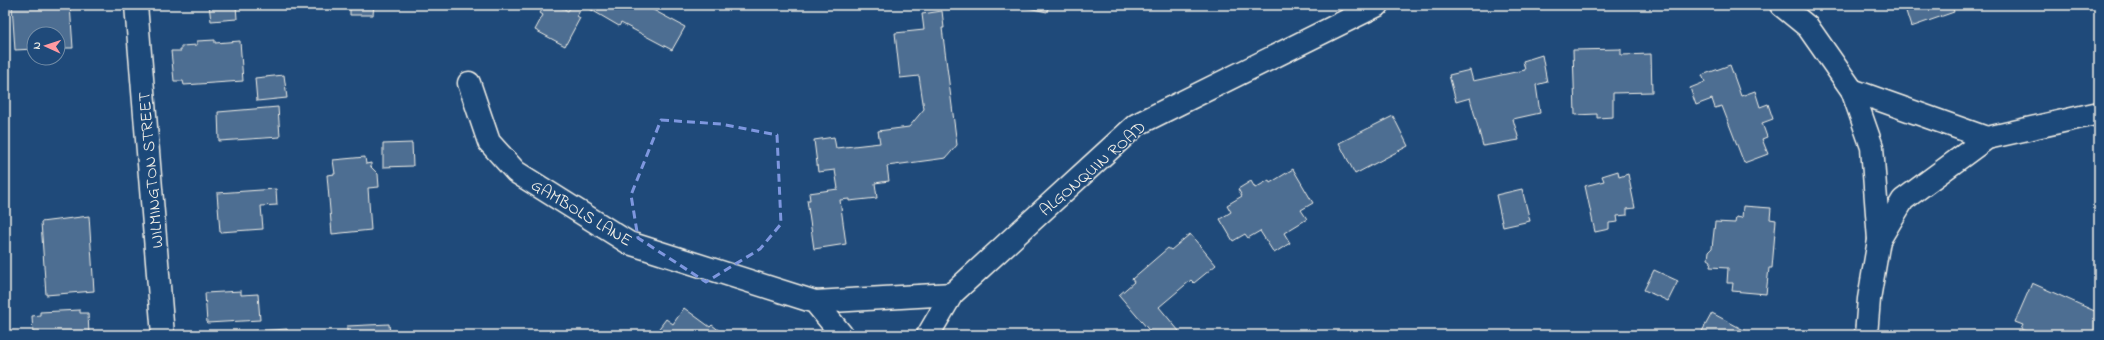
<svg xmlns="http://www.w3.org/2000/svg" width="2104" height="340" font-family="'Indie Flower',sans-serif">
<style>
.building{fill:#4d6e92;stroke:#f4f1e8}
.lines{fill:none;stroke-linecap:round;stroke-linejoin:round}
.street-casing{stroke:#f4f1e8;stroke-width:25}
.street{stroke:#1f4a7a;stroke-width:22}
.marked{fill:none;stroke:#7e97df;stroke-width:3;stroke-dasharray:8 5;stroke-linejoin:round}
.labels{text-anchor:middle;stroke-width:3;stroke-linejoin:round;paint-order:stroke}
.street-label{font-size:17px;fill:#f4f1e8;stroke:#1f4a7a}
</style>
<rect width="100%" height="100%" fill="#1f4a7a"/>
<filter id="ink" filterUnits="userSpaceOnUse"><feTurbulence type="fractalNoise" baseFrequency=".025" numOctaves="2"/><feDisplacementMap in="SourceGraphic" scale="8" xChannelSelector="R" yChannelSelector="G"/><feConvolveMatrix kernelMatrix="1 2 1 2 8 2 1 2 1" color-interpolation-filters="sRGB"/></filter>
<g filter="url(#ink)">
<!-- building -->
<g class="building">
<path d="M12 5H70L73 48H58V34H34V49L15 50Z"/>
<path d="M209 5H236L237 19 211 21Z"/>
<path d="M350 5H374L373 15H350Z"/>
<path d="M545 5H557L568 11 572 5H644L685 27 672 50 621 23 619 26 583 5 577 16 580 18 565 46 535 30 543 15 540 13Z"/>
<path d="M1014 5H1049L1047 12Z"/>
<path d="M1904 5H1952L1954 12 1911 27Z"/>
<path d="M942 11 944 28H942L957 145 946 158 887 166 889 181 875 183 877 198 849 201V199L840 200 846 244 814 249 807 200H810L809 193 838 189 835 170 818 172 814 140 834 137 836 148 880 143 878 131 909 127 924 109 919 76 900 78 895 33 924 30 922 14Z"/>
<path d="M215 40V43L240 41 243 81 184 85 183 81H174L171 51H181V46L197 45V41Z"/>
<path d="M1621 49V55L1651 54 1652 92 1613 93V117L1597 118V114L1575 115 1573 50Z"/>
<path d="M1542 55 1547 82 1536 85 1540 113 1513 119 1519 140 1483 146 1470 98 1456 102 1449 75 1470 70 1473 81 1525 70 1523 61Z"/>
<path d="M1730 65 1741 96 1755 91 1760 107 1768 104 1773 119 1762 123 1767 137 1762 139 1768 154 1744 163 1722 106 1715 108 1712 99 1696 105 1690 88 1705 82 1702 75Z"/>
<path d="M284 75 287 98 257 101 255 78Z"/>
<path d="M278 107 280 137 219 141 218 112Z"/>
<path d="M1393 116 1408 146 1355 174 1339 143Z"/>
<path d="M412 143 413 166 383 167V144Z"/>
<path d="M365 157 366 164 371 163V167L378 174 379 187 368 188 371 230 332 234 327 175 335 174 333 160Z"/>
<path d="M1293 169 1313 203 1301 210 1307 219 1284 233 1290 243 1274 253 1260 231 1248 238 1245 234 1233 241 1220 219 1231 212 1227 205 1242 196 1238 189 1251 181 1255 188 1269 180 1270 183Z"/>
<path d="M1618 171 1619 177 1628 174 1635 208 1627 209V215L1617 216 1618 222 1609 223V229L1595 232 1585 186 1604 181 1602 176Z"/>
<path d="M276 189 277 205 261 206 263 229 220 232 217 193Z"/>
<path d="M1522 189 1530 221 1503 227 1496 195Z"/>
<path d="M1743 206 1771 208 1770 219 1776 220 1772 268H1769L1766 294 1732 291 1733 283H1727L1728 268 1710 267 1711 261 1708 259 1709 251 1712 248 1715 222 1735 223 1736 217 1742 218Z"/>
<path d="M89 216 94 291 46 295 41 222Z"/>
<path d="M1190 234 1216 265 1194 283 1191 280 1159 307 1179 331 1174 335H1153L1119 295 1134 282 1132 279 1168 248 1171 250Z"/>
<path d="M1654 270 1678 281 1668 301 1644 290Z"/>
<path d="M2032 283 2099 313V335H2034L2021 329 2023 325 2015 322Z"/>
<path d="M241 291V295L258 294 260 320 207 323 205 293Z"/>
<path d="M684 308 710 327 712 325 725 335H663L657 331 666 319 673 324Z"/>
<path d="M80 310V313H88L89 335H33L32 316 40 315V312Z"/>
<path d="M1712 313 1753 335H1700Z"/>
<path d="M389 324 390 335H347V326Z"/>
<path d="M287 329 288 335H243V332Z"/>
</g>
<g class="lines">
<!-- street casing -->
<g class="street-casing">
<g id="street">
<path d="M136 5 163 335"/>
<path d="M1781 5 1808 27 1852 90 1872 147 1879 240 1869 299 1866 335"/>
<path d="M469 83 489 142 516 172 629 243 815 302 842 335"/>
<path d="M1852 90 1987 138"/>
<path d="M1879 240 1903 200 1987 138 2099 113"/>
<path d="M815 302 952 294"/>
<path d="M928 335 952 294 1136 125 1378 5"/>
</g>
</g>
<!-- street -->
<use href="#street" class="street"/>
</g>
</g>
<!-- marked area -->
<path class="marked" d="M661 120 721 124 777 135 781 224 760 249 706 282 638 238 631 195Z"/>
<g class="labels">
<!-- street labels -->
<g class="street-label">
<text transform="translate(1092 168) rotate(-41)" y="6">ALGONQUIN ROAD</text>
<text transform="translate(150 170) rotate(-95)" y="6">WILMINGTON STREET</text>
<text transform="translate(582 212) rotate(31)" y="6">GAMBOLS LANE</text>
</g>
</g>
<!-- margin -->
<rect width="2104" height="340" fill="none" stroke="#1f4a7a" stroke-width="20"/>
<rect x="10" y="10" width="2084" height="320" fill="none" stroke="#f4f1e8" stroke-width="1.5" filter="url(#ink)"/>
<!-- north arrow -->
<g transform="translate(46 46) rotate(273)"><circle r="19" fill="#1f4a7a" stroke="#748da6"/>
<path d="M0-3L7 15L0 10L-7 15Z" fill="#ff9aa2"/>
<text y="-6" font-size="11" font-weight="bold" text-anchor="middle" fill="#f4f1e8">N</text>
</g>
</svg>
